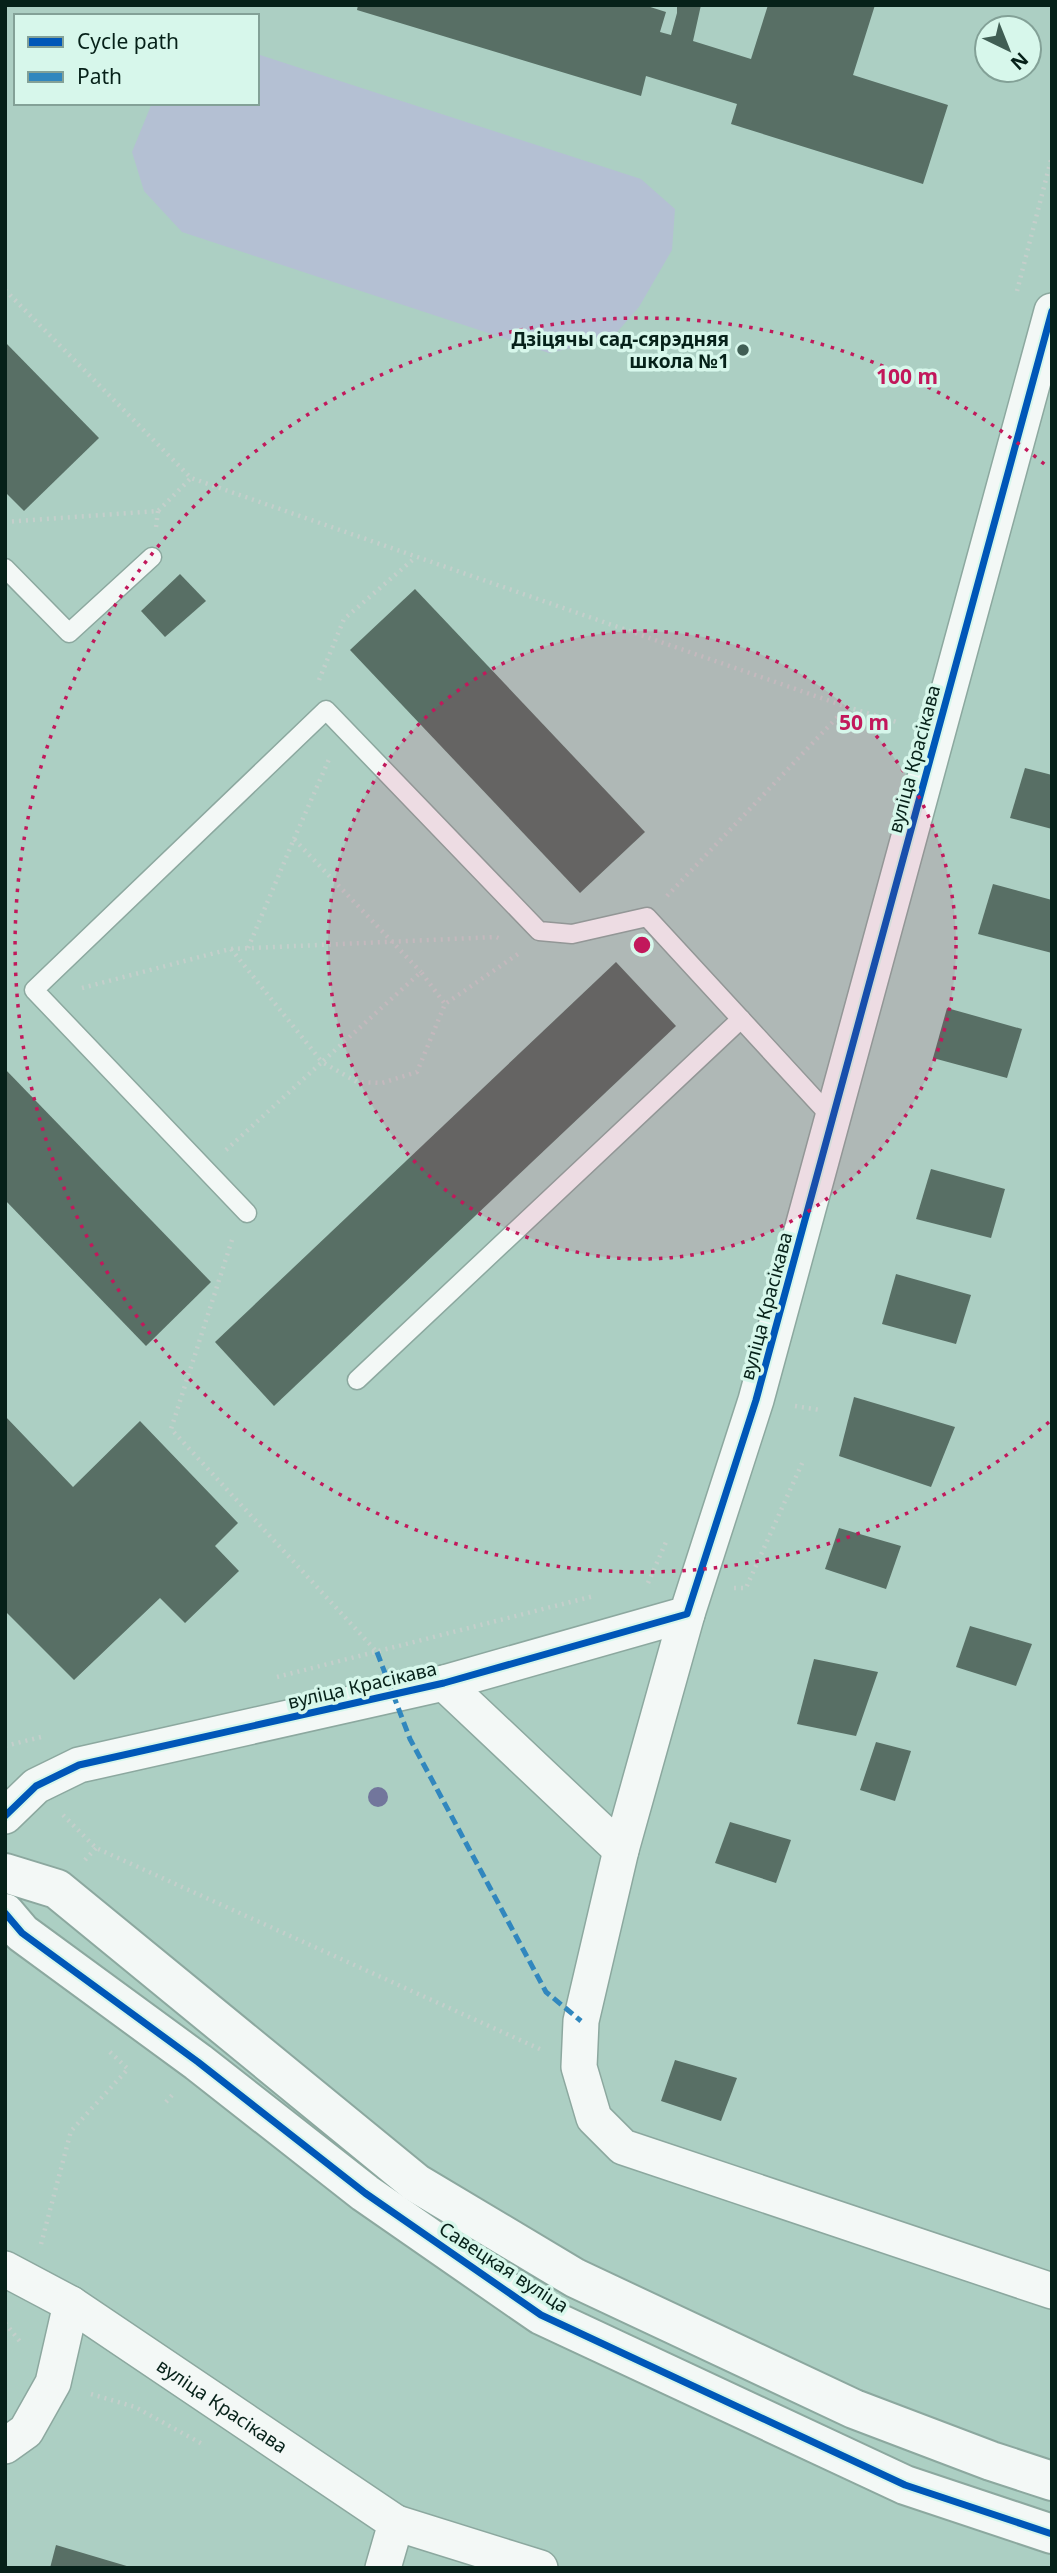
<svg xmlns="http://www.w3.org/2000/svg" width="1057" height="2573" font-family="'Noto Sans',sans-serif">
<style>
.green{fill:#b4c0d3}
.building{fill:#586f65}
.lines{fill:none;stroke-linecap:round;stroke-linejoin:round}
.lane-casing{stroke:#8ca89f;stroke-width:21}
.street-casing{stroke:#8ca89f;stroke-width:38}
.secondary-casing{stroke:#8ca89f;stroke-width:42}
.path{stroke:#c4cfcb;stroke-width:4.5;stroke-dasharray:2 5;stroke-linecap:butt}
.lane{stroke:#f3f8f6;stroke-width:18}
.street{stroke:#f3f8f6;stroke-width:35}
.secondary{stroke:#f3f8f6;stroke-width:38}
.quiet{stroke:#3187be;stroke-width:5;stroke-dasharray:10 5;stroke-linecap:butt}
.cycleway-casing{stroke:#d7f7eb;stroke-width:11}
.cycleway{stroke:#0057b8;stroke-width:7}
.tree{fill:#72769c}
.ring{fill:none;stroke:#c2185b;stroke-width:3.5;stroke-dasharray:3.5 7}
.poi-dot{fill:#405e54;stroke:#d7f7eb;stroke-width:2.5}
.labels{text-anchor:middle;stroke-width:7;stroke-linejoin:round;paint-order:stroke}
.poi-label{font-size:19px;font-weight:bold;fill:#062119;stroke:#d7f7eb;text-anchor:end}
.street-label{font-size:19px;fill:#062119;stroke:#d7f7eb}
.centre{fill:#c2185b;stroke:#d7f7eb;stroke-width:3.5}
.ring-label{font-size:21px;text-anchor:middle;font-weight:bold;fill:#c2185b;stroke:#d7f7eb;stroke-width:7;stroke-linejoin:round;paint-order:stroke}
</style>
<rect width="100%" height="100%" fill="#accfc3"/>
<!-- green -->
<path class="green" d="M257 54 641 179 675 209 672 250 639 307 611 339 549 353 182 232 144 191 132 152 152 103H257Z"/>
<!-- building -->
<g class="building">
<path d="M358 5H644L666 12 660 32 671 35 677 13V5H701L693 41 751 59 768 5H875L853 75 948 105 923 184 731 124 737 104 646 76 641 96 357 10Z"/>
<path d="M5 342 99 438 24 511 5 492Z"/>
<path d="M180 574 206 601 165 637 141 611Z"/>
<path d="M415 589 645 832 580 893 350 650Z"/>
<path d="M1025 768 1052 775V829L1010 818Z"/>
<path d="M993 884 1052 900V953L978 934Z"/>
<path d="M616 962 676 1026 274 1406 215 1342Z"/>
<path d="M947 1008 1022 1029 1007 1078 933 1058Z"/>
<path d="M5 1069 211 1282 146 1346 5 1200Z"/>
<path d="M931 1169 1005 1189 991 1238 916 1219Z"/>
<path d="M896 1274 971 1295 956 1344 882 1324Z"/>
<path d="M854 1397 955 1427 931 1487 839 1456Z"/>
<path d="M5 1416 73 1487 140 1421 238 1523 215 1546 239 1571 185 1623 160 1598 74 1680 5 1611Z"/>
<path d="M839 1528 901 1546 886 1589 825 1569Z"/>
<path d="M970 1626 1032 1644 1016 1686 956 1667Z"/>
<path d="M814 1659 878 1672 856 1736 797 1724Z"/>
<path d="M876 1742 911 1751 895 1801 860 1790Z"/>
<path d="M730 1822 791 1840 776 1883 715 1863Z"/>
<path d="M675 2060 737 2078 721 2121 661 2101Z"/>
<path d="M56 2545 130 2567V2568H50Z"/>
</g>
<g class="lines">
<!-- lane casing -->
<g class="lane-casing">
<g id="lane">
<path d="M5 568 69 633 152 557"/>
<path d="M247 1213 34 990 326 710 539 931 572 934 647 917 833 1119"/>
<path d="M357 1380 741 1019"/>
</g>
</g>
<!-- street casing -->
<g class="street-casing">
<g id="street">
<path d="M687 1614 621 1850 581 2021 579 2067 594 2118 623 2147 1052 2291"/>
<path d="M444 1683 621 1850"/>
<path d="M5 1816 36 1786 79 1765 444 1683 687 1614 756 1400 1052 311"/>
<path id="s1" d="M5 2269 71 2304 396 2523 383 2568"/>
<path d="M5 2446 26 2431 53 2383 71 2304"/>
<path d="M396 2523 540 2568"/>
</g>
</g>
<!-- secondary casing -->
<g class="secondary-casing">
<g id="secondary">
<path d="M5 1873 57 1889 416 2183 575 2278 854 2409 991 2461 1052 2481"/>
<path d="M5 1913 22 1933 198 2062 365 2193 541 2315 905 2485 1052 2534"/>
</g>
</g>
<!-- path -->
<g class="path">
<path d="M5 290 191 478 847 707 900 723"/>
<path d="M1017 291 1052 156"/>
<path d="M5 522 158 511 191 478"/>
<path d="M156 527 158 511"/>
<path d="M319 680 344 619 416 557"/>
<path d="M294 839 330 757"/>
<path d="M667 896 847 707"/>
<path d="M248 948 294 839 421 972"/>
<path d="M231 949 322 1062 421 972 445 1004"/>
<path d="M82 988 230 949 496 937 501 939"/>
<path d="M226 1150 322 1062 357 1082 382 1083 417 1072 445 1004 518 954"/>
<path d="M232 1240 171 1429 377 1652"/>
<path d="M795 1406 820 1410"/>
<path d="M648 1583 666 1542"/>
<path d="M734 1588H746L804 1459"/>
<path d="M277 1677 594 1596"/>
<path d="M5 1746 41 1737"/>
<path d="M63 1815 96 1848 542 2050"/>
<path d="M85 1860 96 1848"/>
<path d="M166 2102 174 2093"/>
<path d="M41 2244 71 2131 128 2069 109 2051"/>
<path d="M5 2323 22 2344"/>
<path d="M91 2394 135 2407 204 2445"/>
</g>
<!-- lane -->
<use href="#lane" class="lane"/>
<!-- street -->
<use href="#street" class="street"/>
<!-- secondary -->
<use href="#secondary" class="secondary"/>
<!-- quiet -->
<path class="quiet" d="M377 1652 410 1739 546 1992 581 2021"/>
<!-- cycleway casing -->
<g class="cycleway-casing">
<g id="cycleway">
<path d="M5 1816 36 1786 79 1765 444 1683 687 1614 756 1400 1052 311"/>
<path d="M5 1913 22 1933 198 2062 365 2193 541 2315 905 2485 1052 2534"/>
</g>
</g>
<!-- cycleway -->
<use href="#cycleway" class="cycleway"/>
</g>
<!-- trees -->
<circle class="tree" cx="378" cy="1797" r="10"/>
<!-- distance rings -->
<circle cx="642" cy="945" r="314" fill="#c2185b" fill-opacity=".12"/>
<g class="ring">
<circle cx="642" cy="945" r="314"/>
<path d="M1049 1422A627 627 0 1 1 1049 468"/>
</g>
<!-- markers -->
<circle class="poi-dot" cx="743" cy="350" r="7"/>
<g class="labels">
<!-- poi labels -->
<g class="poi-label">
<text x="729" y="346">Дзіцячы сад-сярэдняя<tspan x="729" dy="22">школа №1</tspan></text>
</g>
<!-- street labels -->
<g class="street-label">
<text transform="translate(914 759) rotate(-75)" y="7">вуліца Красікава</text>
<text transform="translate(766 1306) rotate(-75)" y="7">вуліца Красікава</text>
<text transform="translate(362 1685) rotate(-13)" y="7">вуліца Красікава</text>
<text transform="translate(504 2267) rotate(33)" y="7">Савецкая вуліца</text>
<text dy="7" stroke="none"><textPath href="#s1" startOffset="257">вуліца Красікава</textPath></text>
</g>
</g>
<circle cx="642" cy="945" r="10" class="centre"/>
<g class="ring-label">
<text x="907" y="384">100 m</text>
<text x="864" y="730">50 m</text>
</g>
<!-- border -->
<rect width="1057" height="2573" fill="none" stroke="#062119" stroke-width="14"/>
<!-- legend -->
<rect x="14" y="14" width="245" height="91" fill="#d7f7eb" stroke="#83a197" stroke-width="2"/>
<rect x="28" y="37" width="35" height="10" fill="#0057b8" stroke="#83a197" stroke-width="2"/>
<text x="77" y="49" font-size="21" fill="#062119">Cycle path</text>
<rect x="28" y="72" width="35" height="10" fill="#3187be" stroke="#83a197" stroke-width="2"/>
<text x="77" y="84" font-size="21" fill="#062119">Path</text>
<!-- north arrow -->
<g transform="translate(1008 49) rotate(137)"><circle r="33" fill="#d7f7eb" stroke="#83a197" stroke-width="2"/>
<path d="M0-5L12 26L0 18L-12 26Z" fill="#405e54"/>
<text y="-10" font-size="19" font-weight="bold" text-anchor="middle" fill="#062119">N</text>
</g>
</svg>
